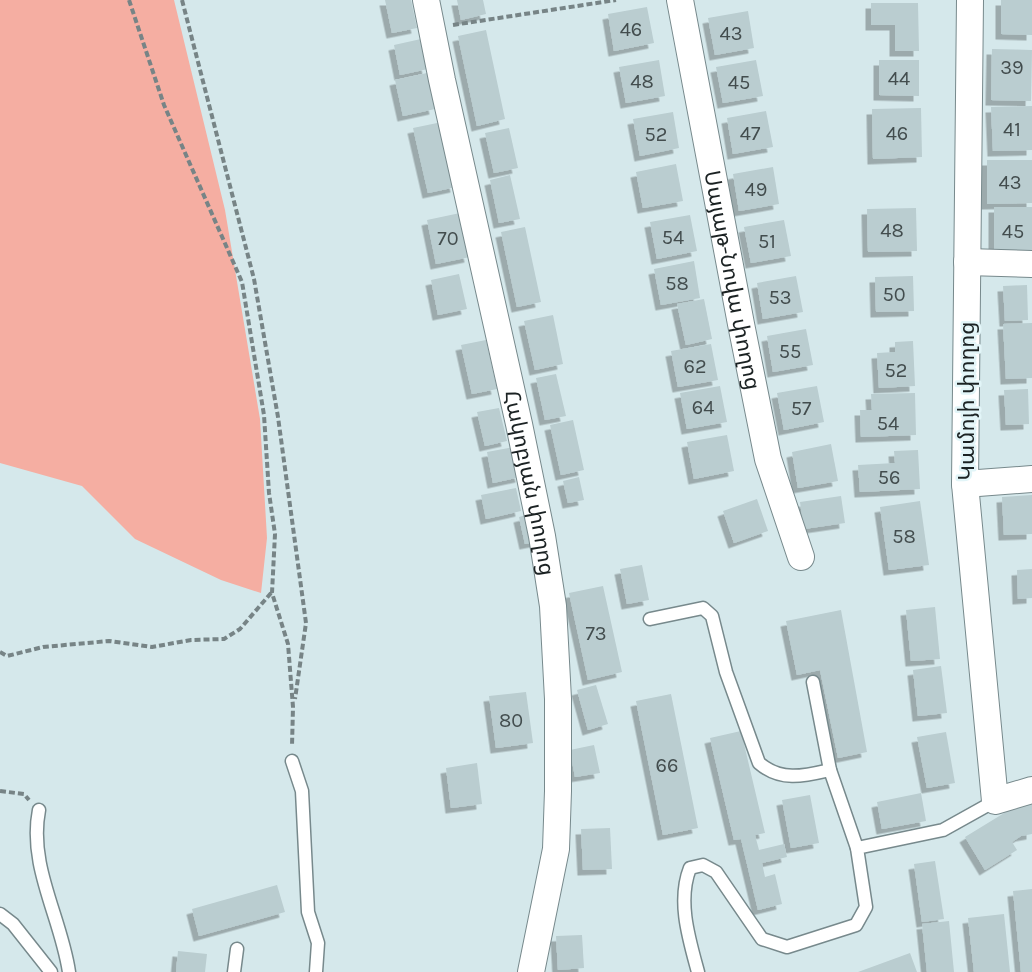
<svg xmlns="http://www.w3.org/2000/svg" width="1032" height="972" font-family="Karla,'Noto Sans Armenian',sans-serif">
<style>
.green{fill:#f5aea2}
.building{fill:#bacdd0;filter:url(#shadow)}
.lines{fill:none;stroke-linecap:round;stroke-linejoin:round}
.lane-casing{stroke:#77898c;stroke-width:15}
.street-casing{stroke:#77898c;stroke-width:28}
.path{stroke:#778486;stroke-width:4;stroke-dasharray:6 3;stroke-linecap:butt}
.lane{stroke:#fff;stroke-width:12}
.street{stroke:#fff;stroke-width:26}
.labels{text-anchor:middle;stroke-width:5;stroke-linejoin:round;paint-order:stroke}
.number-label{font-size:20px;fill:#434d4e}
.street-label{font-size:22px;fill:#1b2223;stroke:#e2f5f8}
</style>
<defs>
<filter id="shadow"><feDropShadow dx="-5.5" dy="5.5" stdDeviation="0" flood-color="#0004"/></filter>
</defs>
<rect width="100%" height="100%" fill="#d5e8eb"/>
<!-- green -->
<path class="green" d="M0 0H174L225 210 260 419 267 538 261 593 221 580 135 539 82 486 0 463Z"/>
<!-- building -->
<g class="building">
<path d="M385 0H411L417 28 392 33Z"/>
<path d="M457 0H483L486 14 461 20Z"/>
<path d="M1001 0H1032V35L1001 34Z"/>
<path d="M871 3H918L919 51H895V25H871Z"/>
<path d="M647 7 654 43 614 51 608 14Z"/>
<path d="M748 11 754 48 715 55 708 18Z"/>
<path d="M486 30 505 119 477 126 458 36Z"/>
<path d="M421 39 428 69 400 75 394 45Z"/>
<path d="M992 49 1032 50 1031 101 991 100Z"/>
<path d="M659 60 665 96 626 103 619 67Z"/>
<path d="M756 60 763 96 723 103 716 67Z"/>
<path d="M879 60H919V96L879 95Z"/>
<path d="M427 73 435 109 403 116 395 80Z"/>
<path d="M1032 106V150L993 151 991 107Z"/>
<path d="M921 108 922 157 873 159 872 109Z"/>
<path d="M766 111 773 147 733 154 727 118Z"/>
<path d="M673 112 679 148 640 156 633 119Z"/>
<path d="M442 122 456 187 428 193 413 128Z"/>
<path d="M509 128 518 168 494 173 485 133Z"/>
<path d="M987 160H1032V203L987 204Z"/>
<path d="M676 164 683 201 643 208 636 172Z"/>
<path d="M773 167 779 204 739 211 733 174Z"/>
<path d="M510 175 520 219 499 223 490 180Z"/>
<rect x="994" y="207" width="38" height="47"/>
<path d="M916 208 917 251 868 252 867 209Z"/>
<path d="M460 213 470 257 436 264 427 220Z"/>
<path d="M690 215 697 251 657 259 650 222Z"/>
<path d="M784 220 791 256 751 263 744 227Z"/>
<path d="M525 227 541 302 517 307 501 232Z"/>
<path d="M694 261 700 298 661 305 654 269Z"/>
<path d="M459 274 467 309 438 315 431 280Z"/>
<path d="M796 276 803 312 763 319 757 283Z"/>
<path d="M913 276 914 311 876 312 875 277Z"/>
<path d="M1027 285 1028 320 1005 321 1003 286Z"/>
<path d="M704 299 712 339 686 345 677 304Z"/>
<path d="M553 315 563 364 535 370 524 321Z"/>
<path d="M1032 323V378L1006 379 1003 324Z"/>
<path d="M806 329 813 365 773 372 767 336Z"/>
<path d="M486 340 497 389 472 394 461 345Z"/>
<path d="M913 341 915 386 879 388 877 353 895 352V342Z"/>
<path d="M711 344 718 380 678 387 671 351Z"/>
<path d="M556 374 566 416 545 420 536 378Z"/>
<path d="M720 386 727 422 687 429 680 393Z"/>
<path d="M817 386 824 422 784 430 777 393Z"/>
<path d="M1028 389 1029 424 1006 425 1004 390Z"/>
<path d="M915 393 916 435 861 437 860 410H872L871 394Z"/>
<path d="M499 408 507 441 485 446 477 412Z"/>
<path d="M573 420 584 470 561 475 550 425Z"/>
<path d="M727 435 734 471 694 479 687 442Z"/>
<path d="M831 444 838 481 798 488 792 452Z"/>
<path d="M514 447 521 477 493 483 487 452Z"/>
<path d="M918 450 920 489 860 492 858 465 895 463 894 451Z"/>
<path d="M579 477 584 500 568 503 563 481Z"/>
<path d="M516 488 521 511 486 519 481 495Z"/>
<path d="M1032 495V534L1004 535 1002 497Z"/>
<path d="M841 496 845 523 804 529 800 502Z"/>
<path d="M757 499 768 531 734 543 723 511Z"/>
<path d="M920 501 929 565 889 570 880 507Z"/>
<path d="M534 513 540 541 525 544 519 517Z"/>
<path d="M642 565 649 600 627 604 620 569Z"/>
<path d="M1032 569V598L1018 599 1017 570Z"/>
<path d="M603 586 622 672 588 680 569 593Z"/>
<path d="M935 607 940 659 911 661 906 610Z"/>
<path d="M841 610 867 752 838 758 820 670 797 675 786 621Z"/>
<path d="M941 666 947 713 918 716 913 670Z"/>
<path d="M596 685 608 724 588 730 577 690Z"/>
<path d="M526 692 533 743 496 748 489 696Z"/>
<path d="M671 694 698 828 663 835 636 701Z"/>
<path d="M741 731 765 833 755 835 759 850 784 844 787 857 762 863 765 877 775 874 782 904 758 910 741 839 734 840 710 738Z"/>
<path d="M946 732 955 783 927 788 917 737Z"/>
<path d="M594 745 600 773 575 777 570 750Z"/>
<path d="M477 763 482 804 451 808 446 768Z"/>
<path d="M921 793 926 821 882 829 877 802Z"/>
<path d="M810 795 819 843 791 848 782 800Z"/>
<path d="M1032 804V834L1021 836 1012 842 1017 850 985 870 965 837 1014 807Z"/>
<path d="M610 828 612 869 583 870 581 829Z"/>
<path d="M935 861 944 919 922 922 914 864Z"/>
<path d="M277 885 285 912 199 936 192 909Z"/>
<path d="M1032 889V972H1021L1013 891Z"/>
<path d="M1004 914 1010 972H974L968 918Z"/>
<path d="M949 921 954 972H927L922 924Z"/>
<path d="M582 935 584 968 558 970 556 936Z"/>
<path d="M178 951 207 954 205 972H176Z"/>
<path d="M910 953 917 972H858Z"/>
</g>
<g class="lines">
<!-- lane casing -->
<g class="lane-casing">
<g id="lane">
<path d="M650 619 703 608 712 616 726 672 759 763C781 782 804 776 830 770"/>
<path d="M813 682 830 770 857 848"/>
<path d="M292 761 302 791 308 912 318 943 316 972"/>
<path d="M39 810C28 866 61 917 69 972"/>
<path d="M0 914 13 924 51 972"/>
<path d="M234 972 237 949"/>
<path d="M698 972C689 939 677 901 690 868L703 865 716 872 762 939 787 947 856 925 866 907 857 848 943 830 995 801"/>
</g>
</g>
<!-- street casing -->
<g class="street-casing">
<g id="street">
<path id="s1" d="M426 0 442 80 519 424 542 536 553 606 558 699V791L556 849 531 972"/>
<path id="s2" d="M680 0 741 324 768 459 801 557"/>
<path d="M970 0 965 484 995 801 1032 790"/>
<path d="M967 262 1032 264"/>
<path d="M965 484 1032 479"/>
</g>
</g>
<!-- path -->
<g class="path">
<path d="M129 0 164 105 242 282 264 415 269 493 275 534 272 593 288 644 293 707 292 746"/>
<path d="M182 0 254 279 278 417 306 623 295 699"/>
<path d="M453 25 616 0"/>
<path d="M0 652 7 656 43 647 109 641 152 647 191 640 224 639 240 629 271 593"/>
<path d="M0 791 24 794 29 800"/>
</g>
<!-- lane -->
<use href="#lane" class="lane"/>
<!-- street -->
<use href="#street" class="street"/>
</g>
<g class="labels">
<!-- number labels -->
<g class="number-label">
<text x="631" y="36">46</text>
<text x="731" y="40">43</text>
<text x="1012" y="74">39</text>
<text x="899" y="85">44</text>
<text x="642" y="88">48</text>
<text x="739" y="89">45</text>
<text x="1012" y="136">41</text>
<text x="750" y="140">47</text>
<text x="897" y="140">46</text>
<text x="656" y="141">52</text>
<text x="1010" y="189">43</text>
<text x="756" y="196">49</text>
<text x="892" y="237">48</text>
<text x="1013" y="238">45</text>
<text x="673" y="244">54</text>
<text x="448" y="245">70</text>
<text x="767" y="248">51</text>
<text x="677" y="290">58</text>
<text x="894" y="301">50</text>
<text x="780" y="304">53</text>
<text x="790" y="358">55</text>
<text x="695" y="373">62</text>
<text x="896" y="377">52</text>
<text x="703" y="414">64</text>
<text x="801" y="415">57</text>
<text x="888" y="430">54</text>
<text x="889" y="484">56</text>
<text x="904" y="543">58</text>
<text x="596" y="640">73</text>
<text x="511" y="727">80</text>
<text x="667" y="772">66</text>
</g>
<!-- street labels -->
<g class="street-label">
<text dy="8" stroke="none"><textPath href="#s2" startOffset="285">Սայաթ-Նովա փողոց</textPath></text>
<text transform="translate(966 401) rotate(-90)" y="8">Կամոյի փողոց</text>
<text dy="8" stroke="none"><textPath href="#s1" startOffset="494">Հակոբյան փողոց</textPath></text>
</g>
</g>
</svg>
